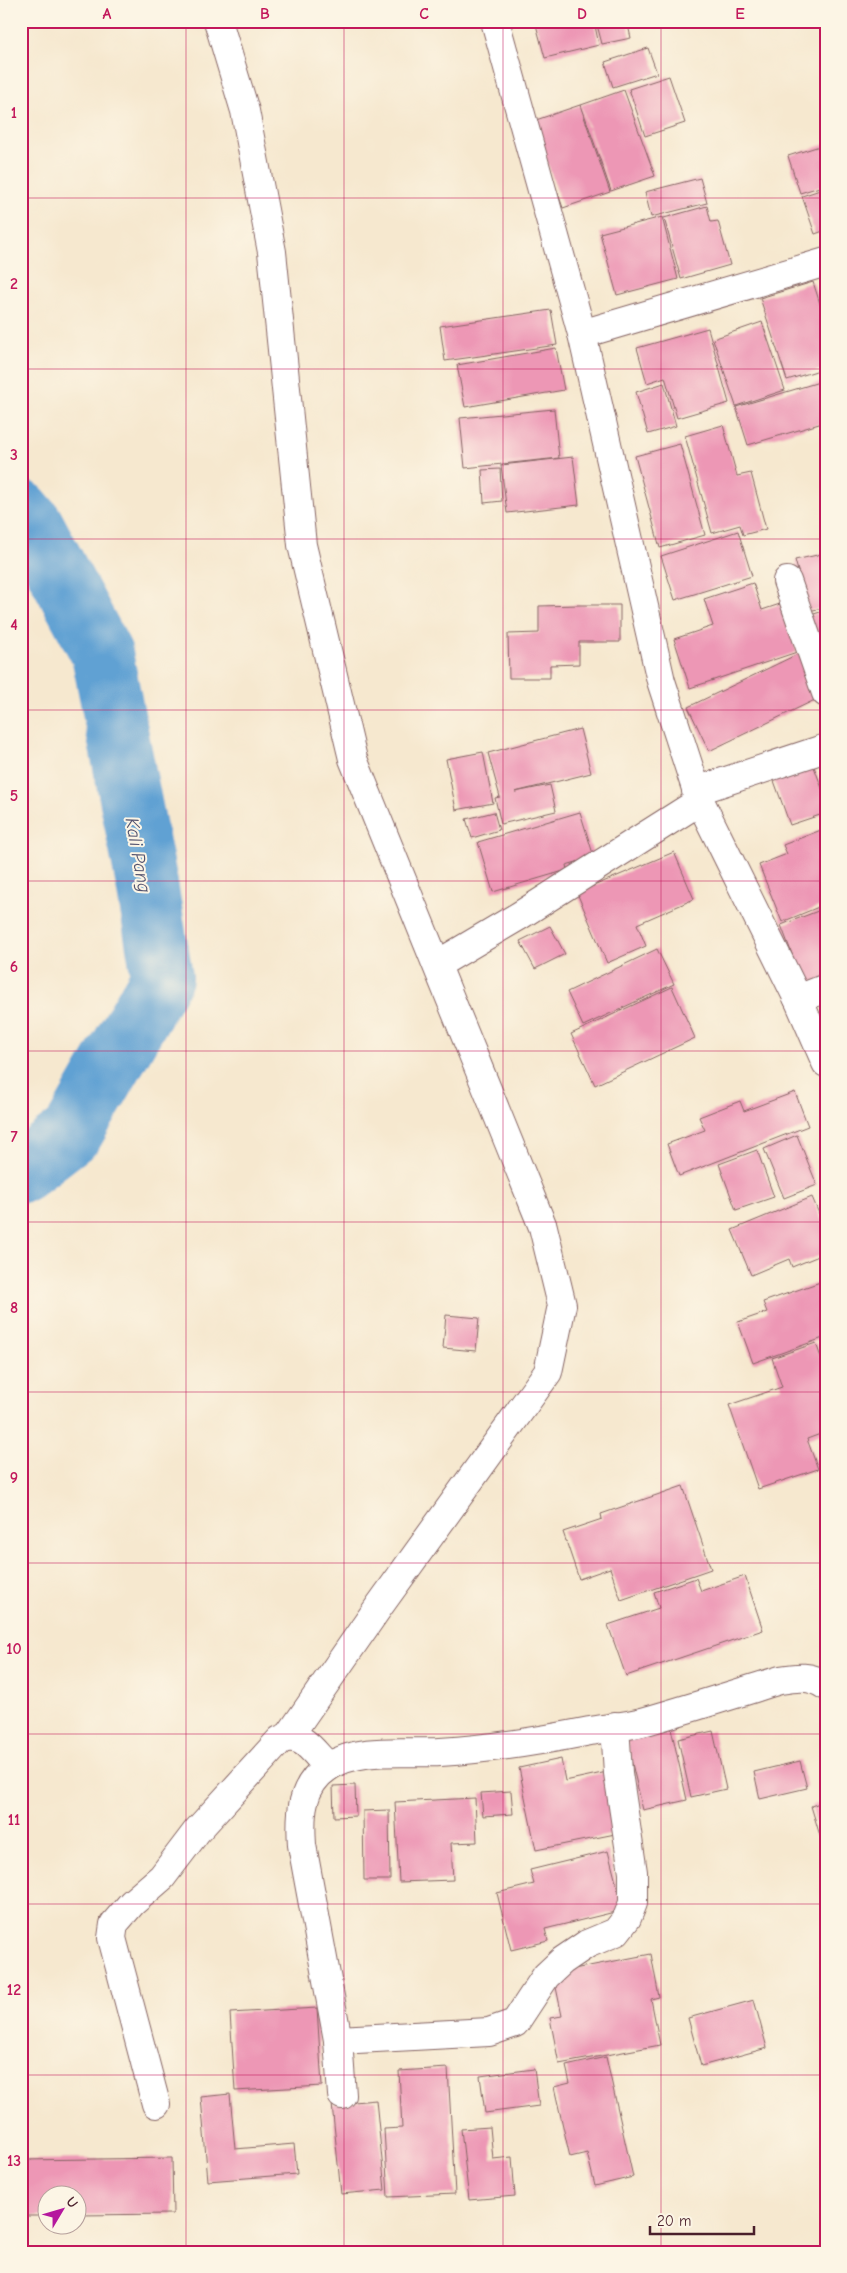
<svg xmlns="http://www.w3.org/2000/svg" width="847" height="2273" font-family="'Comic Neue',sans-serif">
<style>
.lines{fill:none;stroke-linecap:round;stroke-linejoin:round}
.river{stroke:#61a1d3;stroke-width:62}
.building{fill:#ed97b5}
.minor-casing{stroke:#866564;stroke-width:30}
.minor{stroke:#fff;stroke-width:28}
.grid{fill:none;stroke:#c2185b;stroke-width:1;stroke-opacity:0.55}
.labels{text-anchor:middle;stroke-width:4;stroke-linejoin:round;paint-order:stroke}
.water-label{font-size:19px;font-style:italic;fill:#53536e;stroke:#fcf5e5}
.neatline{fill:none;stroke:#c2185b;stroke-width:2}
.grid-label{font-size:16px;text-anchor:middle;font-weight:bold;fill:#c2185b}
</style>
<rect width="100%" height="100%" fill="#fcf5e5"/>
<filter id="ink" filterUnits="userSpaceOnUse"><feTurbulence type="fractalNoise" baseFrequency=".02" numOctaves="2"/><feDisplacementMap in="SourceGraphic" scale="10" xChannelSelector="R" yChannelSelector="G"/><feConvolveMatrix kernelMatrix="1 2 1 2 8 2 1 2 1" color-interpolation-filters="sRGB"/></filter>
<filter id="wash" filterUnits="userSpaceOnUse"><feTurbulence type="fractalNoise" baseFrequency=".0096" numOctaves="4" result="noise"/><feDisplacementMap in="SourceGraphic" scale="20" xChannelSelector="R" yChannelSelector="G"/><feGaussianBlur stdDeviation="1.12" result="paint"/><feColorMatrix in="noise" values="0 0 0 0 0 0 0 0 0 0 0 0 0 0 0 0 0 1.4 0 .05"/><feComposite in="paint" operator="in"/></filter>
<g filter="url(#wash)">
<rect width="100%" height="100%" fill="#f6e8cf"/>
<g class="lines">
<!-- river -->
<path class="river" d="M21 511 33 525 102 654 147 884 162 977 73 1132 21 1172"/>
</g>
<g id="blocks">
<!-- building -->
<g class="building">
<path d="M535 21H594L599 45 545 58Z"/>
<path d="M596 21H627L631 38 602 44Z"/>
<path d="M648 48 657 73 613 87 605 62Z"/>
<path d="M669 76 685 123 645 136 629 89Z"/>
<path d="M624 90 655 176 611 191 581 105Z"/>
<path d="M580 105 610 192 563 208 533 121Z"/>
<path d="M826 144V185L800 193 788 156Z"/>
<path d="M700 178 707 203 651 217 645 192Z"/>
<path d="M826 188V230L815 234 802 196Z"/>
<path d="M707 206 711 222 718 221 730 265 681 279 664 218Z"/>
<path d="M662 217 678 279 617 295 600 233Z"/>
<path d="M813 282 826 322V368L787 380 760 298Z"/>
<path d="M551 310 557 345 445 361 440 326Z"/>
<path d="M762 322 785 390 736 406 713 339Z"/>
<path d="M708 328 729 403 677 418 665 377 647 383 637 348Z"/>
<path d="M556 348 564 390 465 407 457 365Z"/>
<path d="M826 380V422L748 445 736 407Z"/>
<path d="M664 383 676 426 648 434 636 392Z"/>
<path d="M554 409 559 458 465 468 460 418Z"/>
<path d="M723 425 737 476 751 473 766 529 743 535 740 525 712 533 685 436Z"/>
<path d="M680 444 705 535 660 548 635 456Z"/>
<path d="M573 457 579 505 507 513 501 465Z"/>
<path d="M500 469 502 501 484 503 482 470Z"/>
<path d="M738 531 752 576 675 600 661 556Z"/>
<path d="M826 553V607L809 611 795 560Z"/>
<path d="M753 583 762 610 780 604 797 652 690 688 674 639 713 626 704 599Z"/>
<path d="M579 605H620V642H579V664L550 665V678H509L508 634 539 633V606Z"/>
<path d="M826 610V669L808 616Z"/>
<path d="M800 653 821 697 709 751 688 707Z"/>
<path d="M580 729 591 773 515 792 550 785 556 811 501 824 495 798 500 797 488 753Z"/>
<path d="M483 752 493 803 456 810 446 759Z"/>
<path d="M813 764 826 799V813L790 825 773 778Z"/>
<path d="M494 812 499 830 472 838 466 819Z"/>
<path d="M580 812 594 857 566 865 567 870 493 892 478 842Z"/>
<path d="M826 828V904L782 922 759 865 787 854 783 845Z"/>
<path d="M674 852 694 899 637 924 646 946 607 963 577 893Z"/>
<path d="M826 908V984L806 991 781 925Z"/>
<path d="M550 926 565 954 535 969 520 941Z"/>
<path d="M657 949 674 984 583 1026 567 992Z"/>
<path d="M672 987 695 1038 595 1085 571 1034Z"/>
<path d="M795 1092 808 1126 679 1176 667 1144 705 1130 699 1117 740 1101 744 1111Z"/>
<path d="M797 1135 817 1185 784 1198 764 1149Z"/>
<path d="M757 1150 774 1197 736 1210 719 1164Z"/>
<path d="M812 1197 826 1230V1253L792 1267 789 1259 751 1275 732 1230Z"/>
<path d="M826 1280V1337L753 1363 738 1322 767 1312 763 1302Z"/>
<path d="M446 1315 479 1318 476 1351 443 1348Z"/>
<path d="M816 1343 826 1372V1432L807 1439 818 1469 758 1489 729 1405 782 1387 772 1358Z"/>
<path d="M683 1486 711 1569 621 1600 610 1568 579 1579 563 1532 602 1519 601 1514Z"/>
<path d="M745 1576 763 1630 626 1676 608 1625 659 1608 654 1592 696 1578 701 1591Z"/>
<path d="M671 1728 687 1800 643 1810 626 1738Z"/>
<path d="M713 1731 726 1789 691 1797 678 1739Z"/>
<path d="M561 1759 565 1781 607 1772 620 1833 536 1850 519 1768Z"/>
<path d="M800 1761 807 1788 760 1799 754 1772Z"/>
<path d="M355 1785 356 1816 334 1817 333 1786Z"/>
<path d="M511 1791 513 1814 483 1816 481 1793Z"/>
<path d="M475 1798 477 1842 451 1843 453 1880 399 1882 395 1802Z"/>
<path d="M826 1801V1852H825L811 1806Z"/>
<path d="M389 1810 390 1880H364L363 1811Z"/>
<path d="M608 1851 623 1910 545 1929 548 1941 511 1950 497 1893 534 1884 530 1870Z"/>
<path d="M651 1954 659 1997 651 1999 660 2045 559 2064 550 2018 562 2016 553 1973Z"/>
<path d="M754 2000 767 2048 701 2066 688 2018Z"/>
<path d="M317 2008 322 2086 235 2091 230 2013Z"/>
<path d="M606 2057 633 2177 595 2186 587 2153 570 2157 554 2087 570 2083 566 2066Z"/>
<path d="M448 2068 455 2194 388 2197 384 2129 402 2128 399 2071Z"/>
<path d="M534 2069 539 2106 485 2113 480 2076Z"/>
<path d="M230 2094 235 2149 294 2144 297 2174 208 2181 201 2097Z"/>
<path d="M376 2100 385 2190 341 2194 332 2104Z"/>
<path d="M490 2127 493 2159 512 2157 515 2196 469 2200 461 2129Z"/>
<path d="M172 2158 173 2214 78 2215V2196H48V2216H21V2160Z"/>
</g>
</g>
</g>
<g filter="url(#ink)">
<use href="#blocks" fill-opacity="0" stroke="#866564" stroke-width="1"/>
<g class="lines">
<!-- minor casing -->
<g class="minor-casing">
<g id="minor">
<path d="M218 21 245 111 272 252 302 545 353 759 543 1227 562 1305 548 1372 380 1605 289 1736"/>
<path d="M495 21 582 334 661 681 700 801 798 999 826 1063"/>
<path d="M582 334 826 262"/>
<path d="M787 581 826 693"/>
<path d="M696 791 826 748"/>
<path d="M438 964 519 916 700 801"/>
<path d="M798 999 826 988"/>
<path d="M338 2040 489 2032 515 2023 546 1976 562 1961 587 1944 616 1932 627 1918 633 1903V1872L618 1773 615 1726"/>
<path d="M342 2095 338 2040 302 1845C300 1815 300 1786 328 1767 360 1746 404 1754 440 1752 490 1749 540 1741 590 1731 608 1728 628 1726 646 1721 691 1708 735 1694 780 1680 797 1677 811 1675 826 1686"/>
<path d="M156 2104 112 1938 114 1924 132 1903 162 1877 197 1831 280 1740C302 1730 314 1753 328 1767"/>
</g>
</g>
<!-- minor -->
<use href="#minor" class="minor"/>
</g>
</g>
<!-- grid -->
<path class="grid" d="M186 21V2252M344 21V2252M503 21V2252M661 21V2252M21 198H826M21 369H826M21 539H826M21 710H826M21 881H826M21 1051H826M21 1222H826M21 1392H826M21 1563H826M21 1734H826M21 1904H826M21 2075H826"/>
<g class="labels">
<!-- water labels -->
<g class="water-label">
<text transform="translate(139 855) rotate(80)" y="7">Kali Pang</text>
</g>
</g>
<!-- margin -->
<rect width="847" height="2273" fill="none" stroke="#fcf5e5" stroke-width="55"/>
<!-- north arrow -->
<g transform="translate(62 2210) rotate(52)"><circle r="24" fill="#fcf5e5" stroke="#b59f9b"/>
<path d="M0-4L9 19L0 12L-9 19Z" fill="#b5179e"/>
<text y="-8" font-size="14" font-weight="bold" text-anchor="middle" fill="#4a1f2b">U</text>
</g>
<!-- scale -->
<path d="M650 2226v8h104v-8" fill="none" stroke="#4a1f2b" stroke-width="2.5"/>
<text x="657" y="2226" font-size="15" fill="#4a1f2b" stroke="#fcf5e5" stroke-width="4" paint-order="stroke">20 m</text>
<rect x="28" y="28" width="792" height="2218" class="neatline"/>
<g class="grid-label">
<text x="107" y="19">A</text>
<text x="265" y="19">B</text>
<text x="424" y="19">C</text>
<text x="582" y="19">D</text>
<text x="740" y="19">E</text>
<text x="14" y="118">1</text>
<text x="14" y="289">2</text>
<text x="14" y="460">3</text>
<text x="14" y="630">4</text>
<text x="14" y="801">5</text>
<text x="14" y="972">6</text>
<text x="14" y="1142">7</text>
<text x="14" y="1313">8</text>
<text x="14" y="1483">9</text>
<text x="14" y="1654">10</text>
<text x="14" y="1825">11</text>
<text x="14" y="1995">12</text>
<text x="14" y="2166">13</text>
</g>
</svg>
